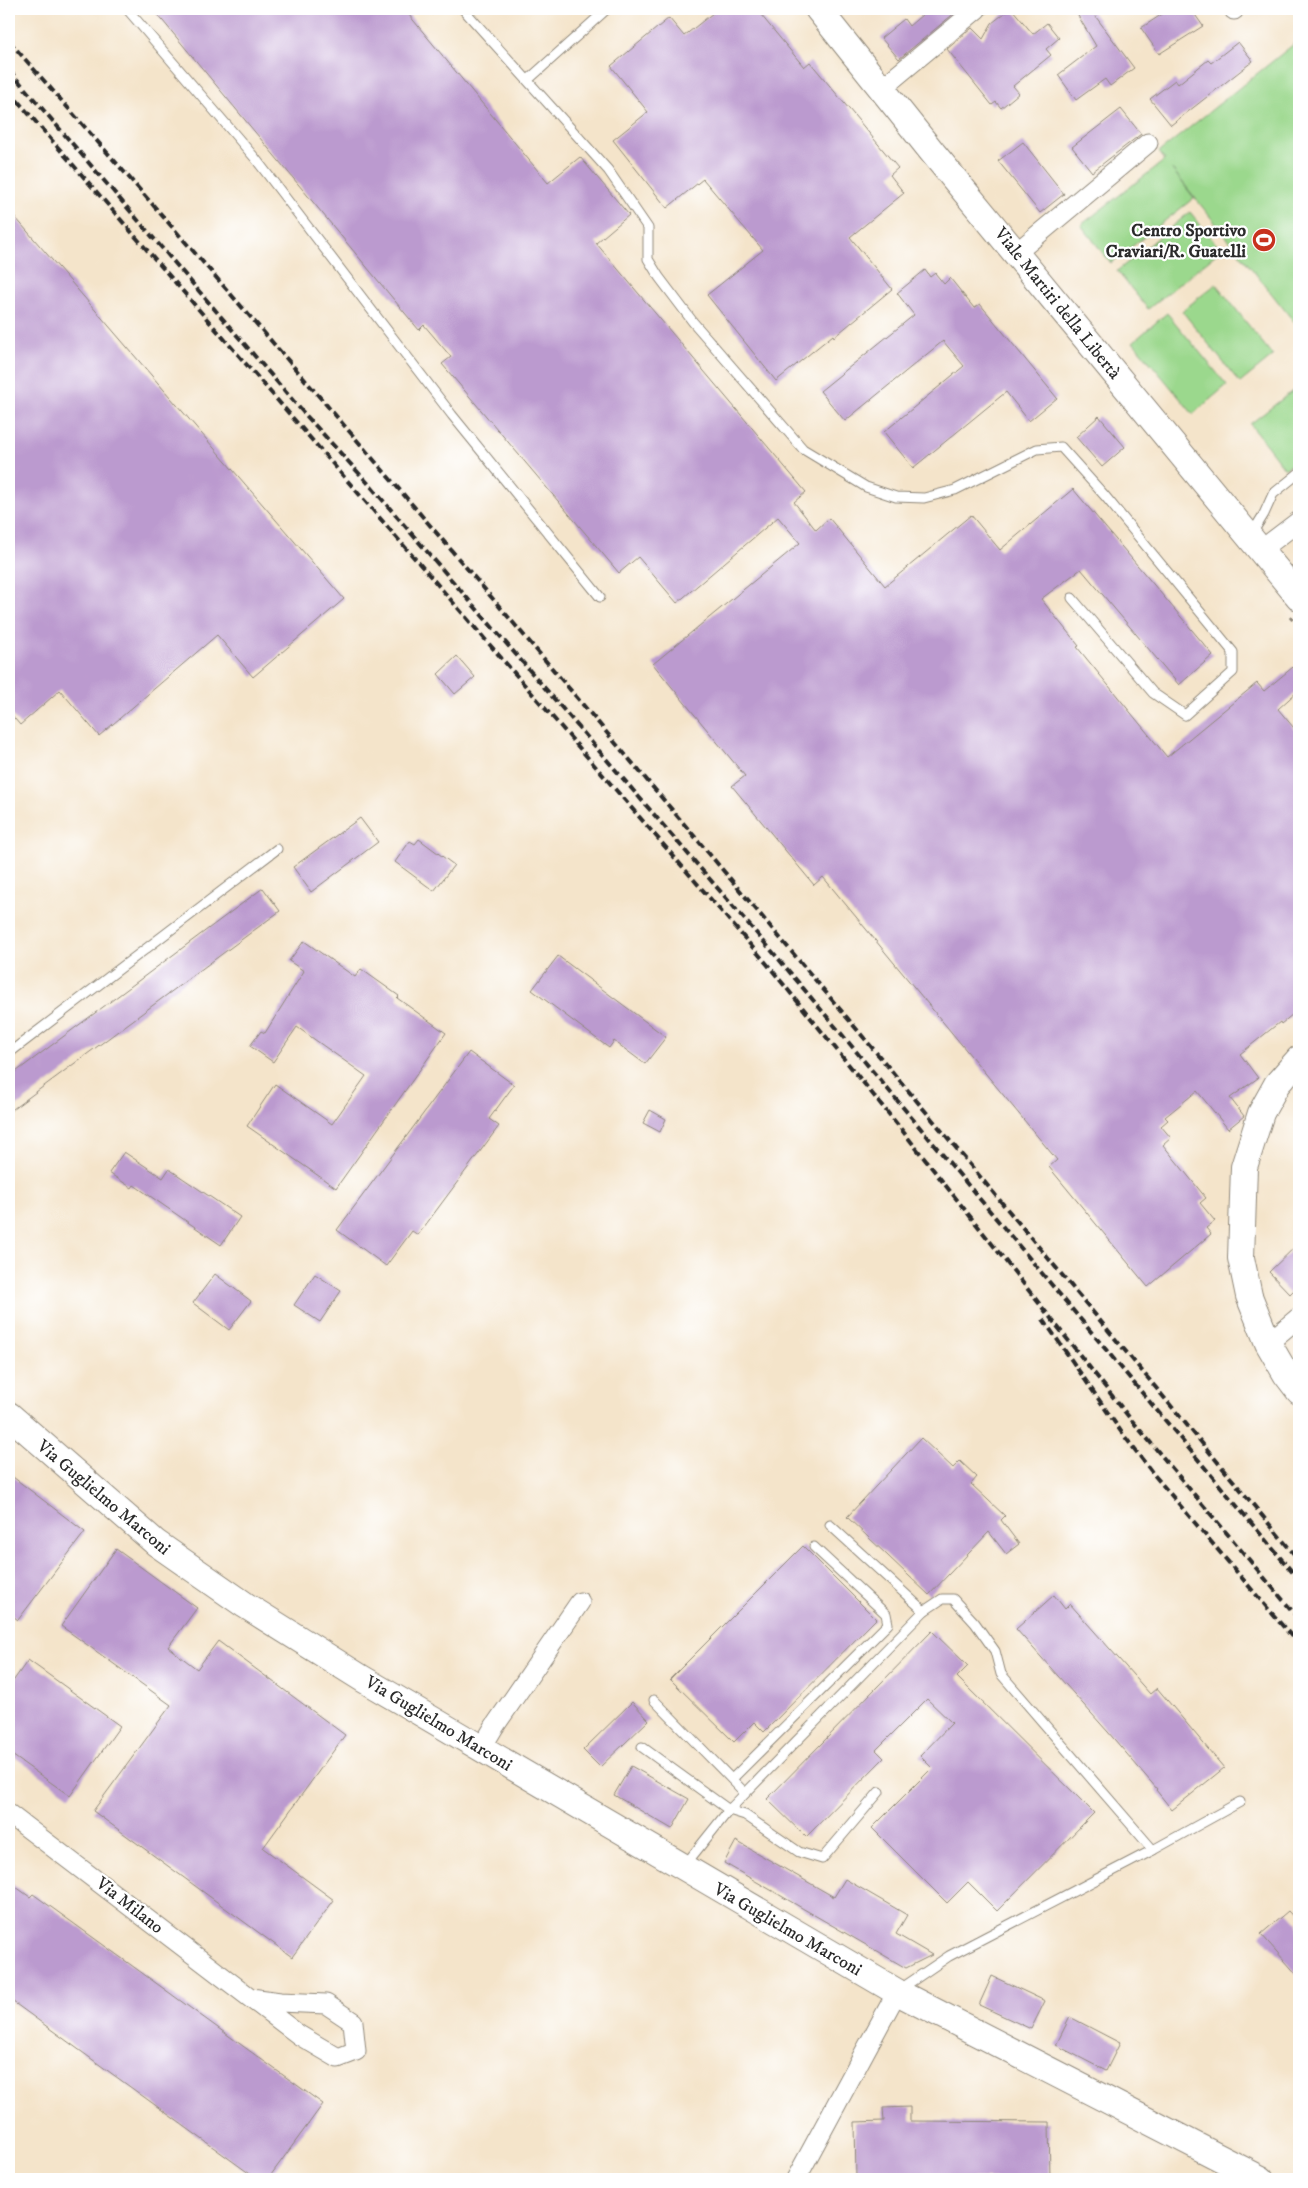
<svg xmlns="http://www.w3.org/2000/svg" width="1308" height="2188" font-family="'IM FELL DW Pica',serif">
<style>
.green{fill:#9bd88d;stroke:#63825c}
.building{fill:#bb9acf}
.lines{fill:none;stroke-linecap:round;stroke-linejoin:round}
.lane-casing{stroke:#90887a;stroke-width:11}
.street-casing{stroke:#90887a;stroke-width:21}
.secondary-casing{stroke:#90887a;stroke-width:28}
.path{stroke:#90887a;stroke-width:3;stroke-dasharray:4 4;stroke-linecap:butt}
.lane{stroke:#fff;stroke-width:9}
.street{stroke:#fff;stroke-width:19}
.secondary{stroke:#fff;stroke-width:26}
.rail{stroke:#2b2b2b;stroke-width:4;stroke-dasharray:8 4;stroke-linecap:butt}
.labels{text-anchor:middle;stroke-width:4.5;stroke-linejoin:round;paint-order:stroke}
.poi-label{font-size:18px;font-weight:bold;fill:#2b2b2b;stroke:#fff;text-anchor:end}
.street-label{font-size:18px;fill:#2b2b2b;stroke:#fff}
</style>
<rect width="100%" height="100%" fill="#fff"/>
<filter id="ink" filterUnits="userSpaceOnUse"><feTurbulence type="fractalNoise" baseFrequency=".02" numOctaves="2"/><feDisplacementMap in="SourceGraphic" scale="10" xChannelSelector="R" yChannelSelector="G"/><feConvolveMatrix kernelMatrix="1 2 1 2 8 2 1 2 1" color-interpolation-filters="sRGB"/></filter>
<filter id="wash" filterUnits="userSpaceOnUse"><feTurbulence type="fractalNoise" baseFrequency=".0096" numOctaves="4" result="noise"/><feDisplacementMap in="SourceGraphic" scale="20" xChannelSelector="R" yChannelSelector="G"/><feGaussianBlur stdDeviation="1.12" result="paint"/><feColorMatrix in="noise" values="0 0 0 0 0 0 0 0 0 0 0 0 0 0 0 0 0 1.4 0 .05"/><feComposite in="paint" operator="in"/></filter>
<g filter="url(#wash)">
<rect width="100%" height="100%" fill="#f4e4ca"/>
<!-- green -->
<g class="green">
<path d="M1299 40V328L1172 169 1194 198 1111 263 1081 225 1165 160 1159 152Z"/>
<path d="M1190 212 1221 250 1148 309 1117 271Z"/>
<path d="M1216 284 1273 356 1240 383 1182 311Z"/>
<path d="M1167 313 1227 385 1193 414 1133 342Z"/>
<path d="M1299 386V458L1285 469 1250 424Z"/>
</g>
<g id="blocks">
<!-- building -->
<g class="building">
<path d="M153 9H404L548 183 580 157 629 215 596 243 806 492 794 502 816 530 829 518 885 586 971 515 1000 550 1073 489 1213 655 1179 685 1081 569 1041 599 1079 646 1077 647 1167 757 1257 683 1264 691 1293 667 1299 675V690L1278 709 1299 734V1009L1281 1024 1280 1022 1240 1054 1258 1078 1230 1098 1244 1116 1228 1129 1197 1091 1165 1117 1168 1120 1161 1126 1171 1138 1163 1145 1206 1198 1200 1203 1215 1221 1206 1228 1211 1234 1148 1287 1049 1167 1057 1160 823 877 814 885 732 786 745 776 653 664 800 543 778 517 677 603 638 557 619 573 442 364 451 357 424 325 419 330Z"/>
<path d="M718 9H756L804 67 810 62 898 168 890 175 904 193 850 237 892 289 834 337 833 335 776 381 707 295 763 250 703 179 667 208 613 140 648 112 611 66 669 18 684 36Z"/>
<path d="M929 9H956L957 11 899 59 881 38 904 19 909 26Z"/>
<path d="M1010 9H1012L1033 34 1047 23 1059 38 1046 49 1051 55 1013 86 1019 93 1001 108 996 102 992 105 947 49 972 28 983 39 992 23Z"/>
<path d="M1074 9H1090L1134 68 1110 86 1105 79 1076 100 1058 75 1096 46Z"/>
<path d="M1170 9H1191L1203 26 1159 54 1141 28Z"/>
<path d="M1238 42 1253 61 1171 125 1150 99 1175 80 1178 84 1208 60 1211 63Z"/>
<path d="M1121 109 1141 134 1092 172 1072 147Z"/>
<path d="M1023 142 1064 194 1040 213 998 161Z"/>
<path d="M9 210 344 599 253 677 217 635 99 736 60 690 20 725 9 712Z"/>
<path d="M925 270 930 277 935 273 944 284 950 278 974 308 980 304 1057 398 1029 421 1006 392 913 468 884 432 964 366 943 341 845 421 820 391 914 315 897 293Z"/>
<path d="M1099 416 1125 447 1102 467 1076 437Z"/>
<path d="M457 656 475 677 455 694 438 674Z"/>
<path d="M360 818 378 842 311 892 293 867Z"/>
<path d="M419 839 454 865 434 891 395 862 410 841 415 844Z"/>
<path d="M263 888 280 911 9 1112V1077Z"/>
<path d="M304 941 355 977 361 969 399 996 397 998 446 1033 336 1188 247 1126 275 1084 332 1124 366 1076 297 1027 273 1062 250 1046 261 1031 265 1033 304 971 289 961Z"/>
<path d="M558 956 666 1037 645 1064 614 1041 609 1048 532 990Z"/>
<path d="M469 1052 514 1085 489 1119 499 1126 418 1235 412 1231 386 1266 337 1230Z"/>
<path d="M650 1110 666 1119 660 1132 643 1123Z"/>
<path d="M124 1152 163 1178 169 1169 240 1217 221 1245 134 1185 132 1188 109 1173Z"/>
<path d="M1299 1243V1285L1290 1294 1269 1272Z"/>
<path d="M215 1274 251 1301 229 1330 193 1303Z"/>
<path d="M315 1274 341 1291 320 1322 294 1305Z"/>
<path d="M921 1438 953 1468 960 1461 977 1477 971 1484 1005 1516 1001 1520 1019 1544 1006 1554 989 1532 929 1595 847 1517Z"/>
<path d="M9 1474 85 1532 18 1620 9 1613Z"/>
<path d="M803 1546 876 1619 764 1732 754 1722 734 1742 670 1679Z"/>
<path d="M116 1549 197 1608 168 1647 197 1669 218 1641 345 1735 263 1848 334 1900 292 1957 93 1811 171 1705 61 1626Z"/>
<path d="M1054 1595 1065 1609 1070 1604 1150 1694 1157 1688 1224 1768 1172 1810 1156 1790 1157 1789 1108 1732 1016 1629Z"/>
<path d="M932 1631 968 1666 957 1677 1094 1813 997 1911 968 1882 947 1903 872 1828 932 1768 920 1756 952 1723 927 1699 876 1750 884 1758 806 1837 767 1799Z"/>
<path d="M28 1660 120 1726 70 1796 9 1753V1687Z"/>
<path d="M632 1702 649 1720 600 1767 583 1750Z"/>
<path d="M631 1766 689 1799 672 1829 614 1795Z"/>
<path d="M736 1841 834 1897 845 1879 907 1915 896 1934 932 1955 906 1968 724 1863Z"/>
<path d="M9 1882 30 1897 33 1894 323 2104 268 2179H257L9 1999Z"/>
<path d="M1288 1911 1299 1923V1977L1261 1934Z"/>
<path d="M992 1976 1045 2001 1031 2029 979 2005Z"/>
<path d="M1070 2017 1120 2043 1106 2071 1056 2045Z"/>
<path d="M910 2107V2121L1049 2122 1050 2179H856L855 2122 884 2121 883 2108Z"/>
</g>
</g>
</g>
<g filter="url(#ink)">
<use href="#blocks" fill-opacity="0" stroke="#90887a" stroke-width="1"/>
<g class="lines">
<!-- lane casing -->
<g class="lane-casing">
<g id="lane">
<path d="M127 9 255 158 452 415 600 597"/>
<path d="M463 9 608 170 648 228V259L659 277 693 322 803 449 866 487 896 497 924 498 955 490 1037 449 1061 447 1105 496 1233 652V672L1185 715 1153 693 1072 598"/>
<path d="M528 80 607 9"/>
<path d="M1251 535 1264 514 1273 494 1299 473"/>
<path d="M9 1053 277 849"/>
<path d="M830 1525 924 1611"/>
<path d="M654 1700 745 1793"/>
<path d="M642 1747 729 1810 924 1611 942 1599H953L975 1623 995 1651 1001 1674 1153 1850 949 1956 899 1990"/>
<path d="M732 1779 888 1624 886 1614 814 1547"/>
<path d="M1153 1850 1240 1802"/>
<path d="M685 1865 729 1810 745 1815 799 1852 822 1859 879 1792"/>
</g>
</g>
<!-- street casing -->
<g class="street-casing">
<g id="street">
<path d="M1234 9V10"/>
<path d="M882 88 977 9"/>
<path d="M1017 252 1148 143"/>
<path d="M1261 550 1299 521"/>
<path d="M1268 1343 1299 1317"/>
<path d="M481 1749 494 1727 580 1602"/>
<path d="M9 1814 299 2035 338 2058 356 2051 353 2022 326 2004 280 2002 251 1998"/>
<path d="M796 2179 897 1992"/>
</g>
</g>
<!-- secondary casing -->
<g class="secondary-casing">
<g id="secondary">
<path d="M818 9 933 153 1299 597"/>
<path d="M1299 1059 1277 1084 1261 1113 1244 1167 1241 1258 1249 1296 1268 1343 1286 1374 1299 1391"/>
<path d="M9 1415 156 1543 245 1605 363 1679 897 1992 1261 2179"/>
</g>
</g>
<!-- path -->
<path class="path" d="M1290 617 1299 628"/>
<!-- lane -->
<use href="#lane" class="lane"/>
<!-- street -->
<use href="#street" class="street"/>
<!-- secondary -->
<use href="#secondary" class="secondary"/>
<!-- rail -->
<g class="rail">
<path d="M9 41C449 539 875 1049 1299 1560"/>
<path d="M9 70 302 411 367 482 777 957 1299 1580"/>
<path d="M9 91 767 964 901 1129 1129 1417 1299 1619"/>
<path d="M1043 1319 1122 1433 1155 1476 1299 1645"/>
</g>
</g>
</g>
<!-- icons -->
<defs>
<g id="stadium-disc" transform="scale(1.25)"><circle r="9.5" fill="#c8321e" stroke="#fff"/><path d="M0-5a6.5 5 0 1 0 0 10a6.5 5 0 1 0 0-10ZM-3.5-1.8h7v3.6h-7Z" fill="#fff"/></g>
</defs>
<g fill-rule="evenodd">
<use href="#stadium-disc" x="1264" y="240"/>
</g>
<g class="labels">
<!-- poi labels -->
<g class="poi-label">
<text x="1246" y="236">Centro Sportivo<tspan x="1246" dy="21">Craviari/R. Guatelli</tspan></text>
</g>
<!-- street labels -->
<g class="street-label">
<text transform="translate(1058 303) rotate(51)" y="6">Viale Martiri della Libertà</text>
<text transform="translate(104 1497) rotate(40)" y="6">Via Guglielmo Marconi</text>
<text transform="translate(439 1723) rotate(31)" y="6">Via Guglielmo Marconi</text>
<text transform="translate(130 1905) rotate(38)" y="6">Via Milano</text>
<text transform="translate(788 1929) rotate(30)" y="6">Via Guglielmo Marconi</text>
</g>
</g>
<!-- margin -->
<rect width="1308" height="2188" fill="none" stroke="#fff" stroke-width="30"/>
</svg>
